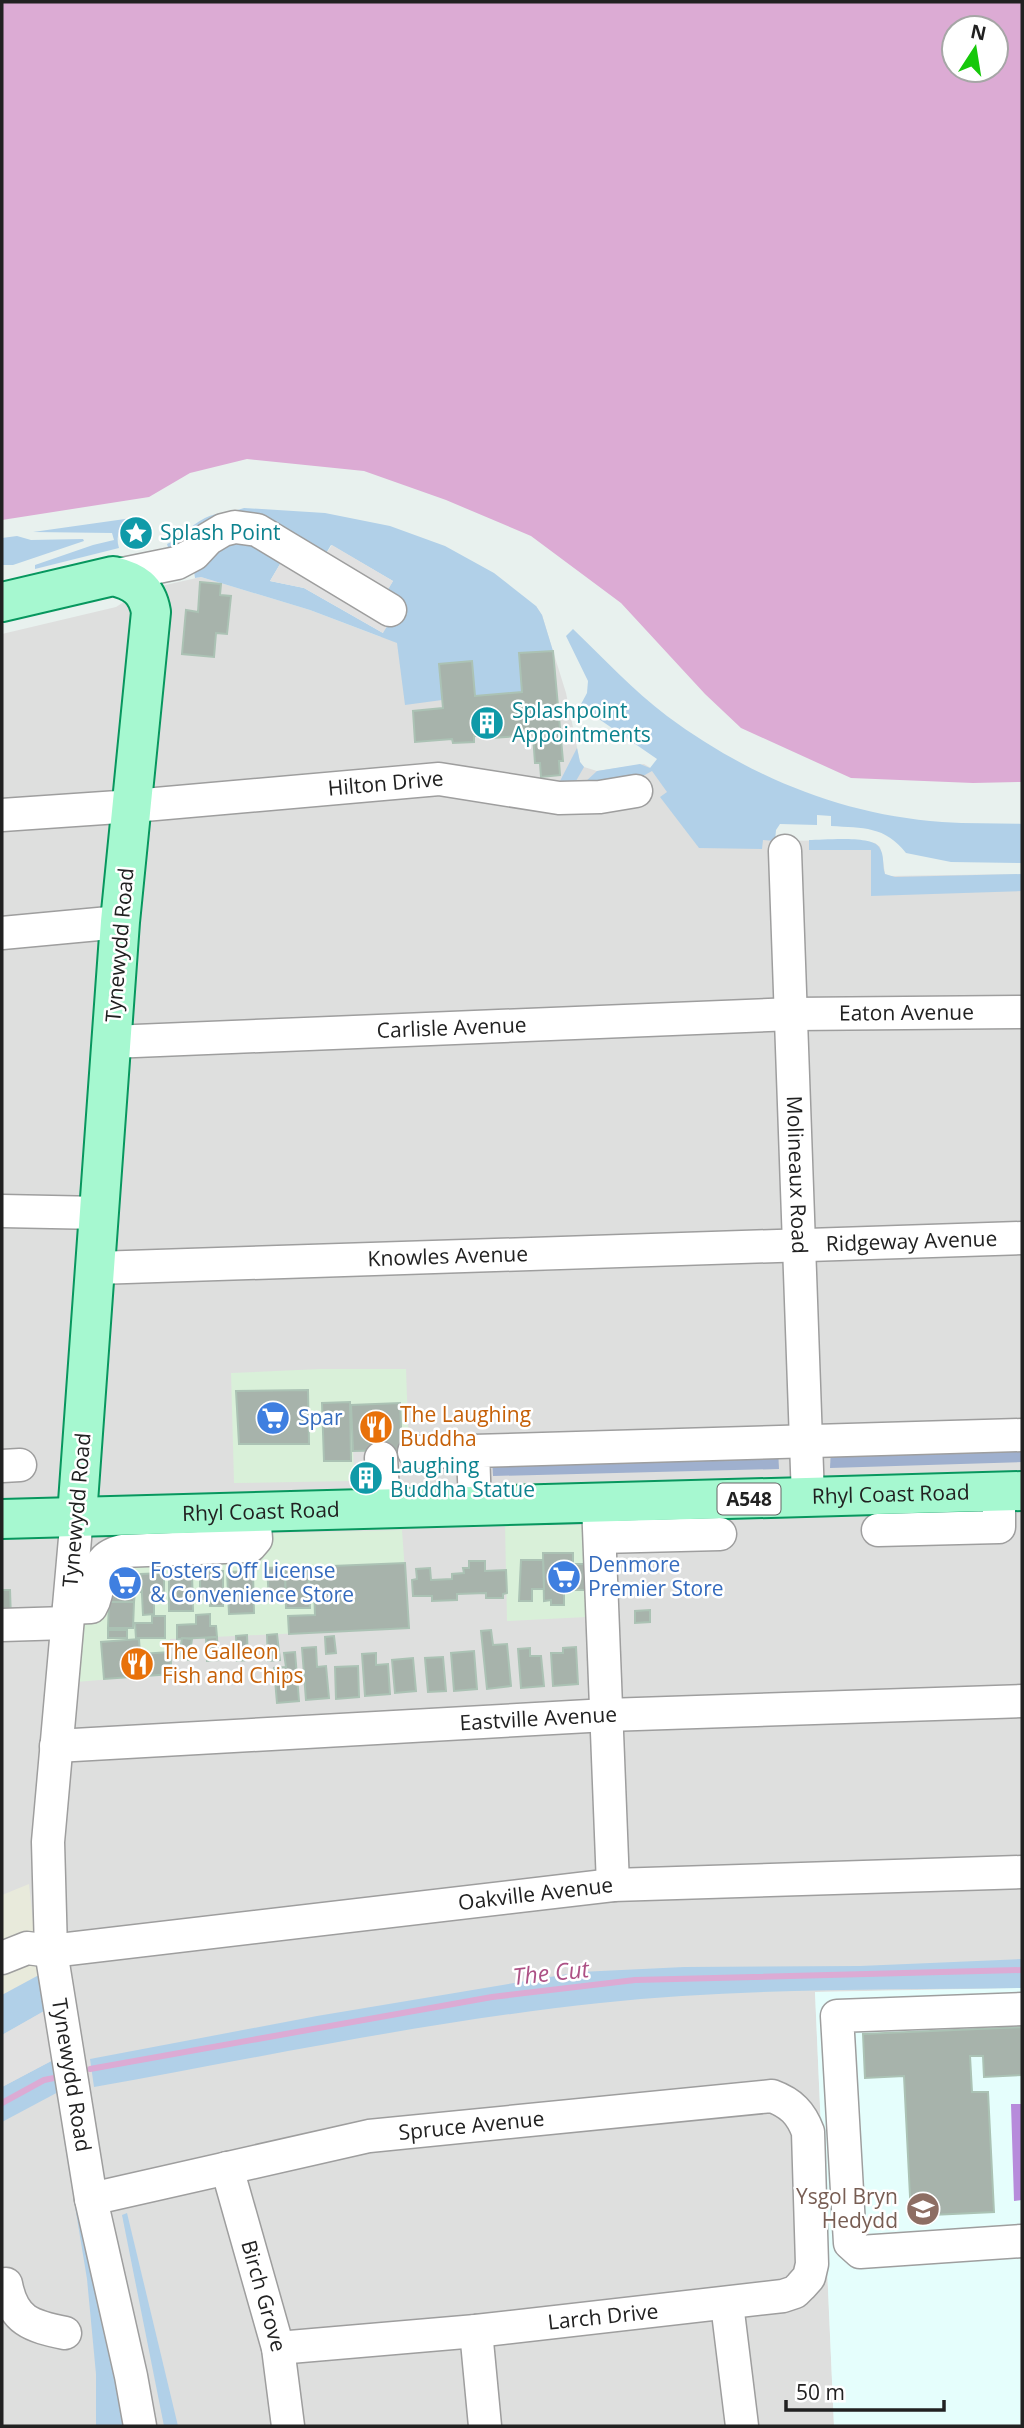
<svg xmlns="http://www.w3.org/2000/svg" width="1024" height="2428" font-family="'Open Sans',sans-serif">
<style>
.residential{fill:#dedfde}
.commercial{fill:#d9f0d9}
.industrial{fill:#e8eadb}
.education{fill:#e5fefc}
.grass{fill:#b1d0e8}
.forest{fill:#9fb0ce}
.pitch{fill:#b78bdb}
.parking{fill:#e1e1e1}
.water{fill:#dcabd4;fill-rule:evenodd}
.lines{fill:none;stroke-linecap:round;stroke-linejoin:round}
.stream{stroke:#dcabd4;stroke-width:6}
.building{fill:#a7b3ab;stroke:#abc2b4;stroke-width:2}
.minor-casing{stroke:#9e9e9e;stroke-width:35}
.major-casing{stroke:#07975e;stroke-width:42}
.minor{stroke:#fff;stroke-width:32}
.major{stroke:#a6f8d0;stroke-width:38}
.labels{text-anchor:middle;stroke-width:5;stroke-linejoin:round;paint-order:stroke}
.shield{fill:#fff;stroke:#646464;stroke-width:2}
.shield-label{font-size:19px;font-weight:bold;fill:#212121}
.culture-label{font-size:21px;fill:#0d838f;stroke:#fff;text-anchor:start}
.street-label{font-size:21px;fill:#212121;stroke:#fff}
.food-label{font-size:21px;fill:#c56008;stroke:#fff;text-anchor:start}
.shop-label{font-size:21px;fill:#366cbe;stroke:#fff;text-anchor:start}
.education-label{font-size:21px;fill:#785e54;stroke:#fff;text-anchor:end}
.water-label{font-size:23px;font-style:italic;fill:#ad5185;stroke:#fff}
</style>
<rect width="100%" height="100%" fill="#e8f1ee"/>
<!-- residential -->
<path class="residential" d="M201 577 310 610 381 637 536 606 542 615 553 651 566 693 580 762 584 767 597 771 644 764 775 841 857 840 875 843 880 847 882 854 885 874 890 876 1022 874V1988L815 1992 834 2426H2V634L116 607 143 590Z"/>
<!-- commercial -->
<g class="commercial">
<path d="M320 1369H406L410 1480 234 1483 231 1373Z"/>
<path d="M582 1525 587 1617 507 1621 505 1526Z"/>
<path d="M402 1530 409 1628 170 1639 172 1674 76 1682 84 1597 121 1537Z"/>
</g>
<!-- industrial -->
<path class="industrial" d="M29 1884 39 1975 2 1995V1895Z"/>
<!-- education -->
<path class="education" d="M1022 1988V2426H834L815 1992Z"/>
<!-- grass -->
<g class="grass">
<path d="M244 508 325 513 390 526 445 546 494 573 536 606 542 615 553 651 519 654 522 692 475 696 472 661 440 664 442 700 405 705 397 643 310 610 201 577 195 578 194 571 203 558 237 538 283 559 270 581 304 588 383 633 384 595 393 581 331 545 322 560 259 521 171 557 167 544C182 538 190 525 205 518 217 512 231 513 244 508Z"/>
<path d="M132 518C120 524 115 535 119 548L35 569V565L93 545 114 540 112 533 33 532Z"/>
<path d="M17 536 31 540 83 539 84 541 13 565H2V538Z"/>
<path d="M573 629C604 659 633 690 667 716 748 776 841 815 942 822 969 824 996 823 1022 824V863L951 862 906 853C885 826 863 828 831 826V816L817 815V825L780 824 776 830 775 841 763 840 762 849 699 848 660 797 667 792 652 771 643 776 584 783 597 771 640 764 650 768 657 759 580 706 587 693 588 681 566 636Z"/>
<path d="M577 748 580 762 584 767 576 781H560Z"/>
<path d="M809 840C824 840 871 835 879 847 885 855 882 866 885 874L895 877 1022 874V891L871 896V850H809Z"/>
<path d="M1022 1959V1988C882 1990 740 1988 600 2003 430 2021 262 2057 94 2087L90 2059 317 2016 580 1972 684 1967 860 1966Z"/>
<path d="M39 1975 46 2010 2 2035V1995Z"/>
<path d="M55 2059 62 2090 2 2122V2087Z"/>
<path d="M68 2131 129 2426H96V2374L87 2279 63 2133Z"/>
<path d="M127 2213 178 2426H164L122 2215Z"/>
</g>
<!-- forest -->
<g class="forest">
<path d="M1022 1443V1462L830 1468 831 1448Z"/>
<path d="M778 1449 779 1469 493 1476 492 1458Z"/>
</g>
<!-- pitch -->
<path class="pitch" d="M1011 2104H1022V2200L1014 2201Z"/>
<!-- parking -->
<g class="parking">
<path d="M293 542 322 560 332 545 393 581 385 595 400 605 383 633 304 588 270 581Z"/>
<path d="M409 1449 410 1480 373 1482 368 1472 354 1473 353 1451Z"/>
<path d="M46 2010 55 2059 2 2087V2035Z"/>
</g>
<!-- water -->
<path class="water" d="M2 2H1022V782L973 783 851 778 741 728 705 694 621 603 531 536 446 500 364 471 247 459 190 473 149 497 2 520ZM954 28H996V70H954Z"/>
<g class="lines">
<!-- stream -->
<g class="stream">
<path d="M90 2069 492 1997 635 1980 1022 1970"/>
<path d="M2 2103 44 2080 59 2077"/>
</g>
</g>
<!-- building -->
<g class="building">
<path d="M200 582 221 584 220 595 231 596 227 634 216 633 214 657 182 654 186 610 198 612Z"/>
<path d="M553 651 563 761H559L560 775 541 777 540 763H535L533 735 491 738V735L474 736V742L453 743 452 739 415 742 413 711 443 708 439 664 472 661 475 696 522 692 519 653Z"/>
<path d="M308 1390 309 1444H239L236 1391Z"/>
<path d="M350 1402 351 1461H324L322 1403Z"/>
<path d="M400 1403 402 1450 353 1451 351 1405Z"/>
<path d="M543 1553H573V1564H584L585 1590H564V1605H551V1600L544 1601Z"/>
<path d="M521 1560H543L544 1589H532V1601H519Z"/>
<path d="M469 1561H485V1571L506 1570 507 1593 503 1594V1598H486V1593L457 1594V1600L432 1601V1596H413L412 1580 417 1579 416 1569 430 1568 431 1580 452 1579V1574L464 1573 463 1568H469Z"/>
<path d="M405 1563 409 1628 289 1634 288 1616 315 1615 314 1589H309L308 1567Z"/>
<path d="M285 1567 286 1597 269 1599 267 1568Z"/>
<path d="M285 1567H308L310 1608H286Z"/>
<path d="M200 1571H223V1606H210V1599H200Z"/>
<path d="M253 1571 254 1613 229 1614 227 1572Z"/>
<path d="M169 1572H192L193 1611H169Z"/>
<path d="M164 1573V1600L154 1599V1614L143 1615 141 1574Z"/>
<path d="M141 1574 142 1592H135L134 1602H109V1575Z"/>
<path d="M2 1590H10L11 1619 2 1620Z"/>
<path d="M109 1602H134L133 1628H108Z"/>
<path d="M650 1610V1622L635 1623V1611Z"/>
<path d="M210 1614V1626H216L217 1637 177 1639V1625L196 1624V1615Z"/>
<path d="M152 1616H165V1638H136L135 1623H152Z"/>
<rect x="108" y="1630" width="19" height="8"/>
<path d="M491 1630 493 1645 507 1644 511 1686 487 1689 481 1631Z"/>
<path d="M277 1634 280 1660 268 1661 267 1635Z"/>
<path d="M247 1635 248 1660 237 1661 236 1636Z"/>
<path d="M334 1636 336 1653 326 1654 325 1637Z"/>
<path d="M217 1637 218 1660 207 1661 206 1638Z"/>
<path d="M182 1638 192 1639 189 1660 179 1658Z"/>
<path d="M139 1639 140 1654 170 1652 172 1674 104 1679 101 1642Z"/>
<path d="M316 1647 317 1667 326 1666 329 1698 306 1700 302 1648Z"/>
<path d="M576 1647 578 1684 553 1686 551 1653H563V1648Z"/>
<path d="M530 1648V1656H541L544 1686 521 1688 518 1649Z"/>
<path d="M474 1651 477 1689 454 1691 451 1653Z"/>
<path d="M295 1652 299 1701 277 1703 274 1668 286 1667 284 1653Z"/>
<path d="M376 1653V1665L388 1664 390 1694 365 1696 362 1654Z"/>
<path d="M443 1657 446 1691 428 1692 425 1658Z"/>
<path d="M413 1658 416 1691 395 1693 392 1660Z"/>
<path d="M358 1666 359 1697 336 1699 335 1667Z"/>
<path d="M1022 2027V2075L984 2077 983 2056H970L972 2092H988L994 2212 911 2216 904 2076 865 2078 863 2034Z"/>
</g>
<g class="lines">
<!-- minor casing -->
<g class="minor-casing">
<g id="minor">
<path d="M113 576 177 563 194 554 208 539 223 530 235 527 257 530 390 610"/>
<path id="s1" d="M2 815 133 806 439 779 559 798 600 797 636 791"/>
<path id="s2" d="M785 851 808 1498"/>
<path d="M2 933 120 922"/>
<path id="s3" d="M111 1042 793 1014 1022 1012"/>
<path d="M2 1211 101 1213"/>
<path id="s4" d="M96 1268 1022 1238"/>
<path d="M414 1452 473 1451"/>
<path d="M381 1458 384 1508"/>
<path d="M2 1466 20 1465"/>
<path d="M598 1503 613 1885"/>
<path d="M475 1506 473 1451 1022 1435"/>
<path id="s5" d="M77 1516 48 1842 51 1951 91 2199 131 2376 140 2426"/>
<path d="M878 1530 999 1527V1492"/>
<path d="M600 1537 720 1534"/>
<path d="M69 1608 91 1607C105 1583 87 1560 122 1551L250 1546 256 1539 254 1512"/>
<path d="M2 1625 67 1623"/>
<path id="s6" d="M56 1746 607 1715 1022 1701"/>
<path id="s7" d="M2 1958 27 1948 51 1951 613 1885 1022 1872"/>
<path d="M1022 2009 837 2016 850 2243 860 2252 1022 2241"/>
<path id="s8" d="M227 2168 278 2348 288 2426"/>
<path id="s9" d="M91 2199 369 2136 772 2096C791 2103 801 2113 808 2132L812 2264 809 2277 801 2286 795 2292 783 2296 476 2331 278 2348"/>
<path d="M6 2284C13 2321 31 2326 65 2333"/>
<path d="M727 2304 742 2426"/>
<path d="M476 2331 485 2426"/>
</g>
</g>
<!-- major casing -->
<g class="major-casing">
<g id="major">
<path d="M2 602 113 576C134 581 147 589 151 612L120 922 77 1516"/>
<path id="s10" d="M2 1519 1022 1491"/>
</g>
</g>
<!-- minor -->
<use href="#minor" class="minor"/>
<!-- major -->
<use href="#major" class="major"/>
</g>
<!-- icons -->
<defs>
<g id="sight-disc" transform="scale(1.75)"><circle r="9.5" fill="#0f9aa8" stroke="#fff"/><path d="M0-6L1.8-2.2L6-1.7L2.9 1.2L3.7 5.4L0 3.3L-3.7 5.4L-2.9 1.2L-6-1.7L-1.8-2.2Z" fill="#fff"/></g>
<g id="building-disc" transform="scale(1.75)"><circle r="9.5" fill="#0f9aa8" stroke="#fff"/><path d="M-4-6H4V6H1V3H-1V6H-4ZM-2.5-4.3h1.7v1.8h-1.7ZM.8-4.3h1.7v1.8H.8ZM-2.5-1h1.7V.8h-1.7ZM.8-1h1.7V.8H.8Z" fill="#fff"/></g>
<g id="supermarket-disc" transform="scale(1.75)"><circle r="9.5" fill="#3f7fe0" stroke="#fff"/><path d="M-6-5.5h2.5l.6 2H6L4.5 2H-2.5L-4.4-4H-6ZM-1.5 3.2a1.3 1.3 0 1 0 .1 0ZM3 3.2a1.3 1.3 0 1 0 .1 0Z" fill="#fff"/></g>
<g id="restaurant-disc" transform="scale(1.75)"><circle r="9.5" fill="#e8710a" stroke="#fff"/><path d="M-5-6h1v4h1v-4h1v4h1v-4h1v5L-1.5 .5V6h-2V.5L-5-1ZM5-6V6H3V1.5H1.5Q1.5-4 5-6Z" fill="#fff"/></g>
<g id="school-disc" transform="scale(1.75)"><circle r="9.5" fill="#8d6e63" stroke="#fff"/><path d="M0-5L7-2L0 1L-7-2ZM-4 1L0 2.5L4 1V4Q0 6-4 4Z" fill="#fff"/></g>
</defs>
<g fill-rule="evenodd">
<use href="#sight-disc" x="136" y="533"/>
<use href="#building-disc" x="487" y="723"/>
<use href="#supermarket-disc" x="273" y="1418"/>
<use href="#restaurant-disc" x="376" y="1427"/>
<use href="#building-disc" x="366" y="1478"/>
<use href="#supermarket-disc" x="564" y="1577"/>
<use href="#supermarket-disc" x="125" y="1583"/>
<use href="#restaurant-disc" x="137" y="1664"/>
<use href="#school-disc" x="923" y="2209"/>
</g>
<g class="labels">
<!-- shield labels -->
<rect class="shield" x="717.5" y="1483.5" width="63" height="31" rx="5"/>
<g class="shield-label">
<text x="749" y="1506">A548</text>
</g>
<!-- culture labels -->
<g class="culture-label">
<text x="160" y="540">Splash Point</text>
<text x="512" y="718">Splashpoint<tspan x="512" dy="24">Appointments</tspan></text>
<text x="390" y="1473">Laughing<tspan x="390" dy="24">Buddha Statue</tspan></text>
</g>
<!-- street labels -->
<g class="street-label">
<text dy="7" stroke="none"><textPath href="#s1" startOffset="385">Hilton Drive</textPath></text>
<text transform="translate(120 945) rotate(-85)" y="7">Tynewydd Road</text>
<text dy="7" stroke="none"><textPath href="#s3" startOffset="796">Eaton Avenue</textPath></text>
<text dy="7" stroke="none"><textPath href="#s3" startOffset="341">Carlisle Avenue</textPath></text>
<text dy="7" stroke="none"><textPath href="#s2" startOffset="324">Molineaux Road</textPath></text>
<text dy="7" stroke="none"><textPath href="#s4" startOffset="816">Ridgeway Avenue</textPath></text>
<text dy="7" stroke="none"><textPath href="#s4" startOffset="352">Knowles Avenue</textPath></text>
<text dy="7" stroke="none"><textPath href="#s10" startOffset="889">Rhyl Coast Road</textPath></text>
<text transform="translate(77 1510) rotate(-85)" y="7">Tynewydd Road</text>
<text dy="7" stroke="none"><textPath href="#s10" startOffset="259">Rhyl Coast Road</textPath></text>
<text dy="7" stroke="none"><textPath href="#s6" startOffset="483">Eastville Avenue</textPath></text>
<text dy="7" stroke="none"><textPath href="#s7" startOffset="539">Oakville Avenue</textPath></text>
<text dy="7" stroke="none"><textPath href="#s5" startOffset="562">Tynewydd Road</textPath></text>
<text dy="7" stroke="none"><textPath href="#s9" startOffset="388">Spruce Avenue</textPath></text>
<text dy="7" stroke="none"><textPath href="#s8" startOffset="133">Birch Grove</textPath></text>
<text transform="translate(603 2317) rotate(-6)" y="7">Larch Drive</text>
</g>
<!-- food labels -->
<g class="food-label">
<text x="400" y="1422">The Laughing<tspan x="400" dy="24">Buddha</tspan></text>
<text x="162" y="1659">The Galleon<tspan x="162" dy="24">Fish and Chips</tspan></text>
</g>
<!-- shop labels -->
<g class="shop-label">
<text x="298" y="1425">Spar</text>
<text x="588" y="1572">Denmore<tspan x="588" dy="24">Premier Store</tspan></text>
<text x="150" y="1578">Fosters Off License<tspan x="150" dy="24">&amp; Convenience Store</tspan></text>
</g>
<!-- education labels -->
<g class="education-label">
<text x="898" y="2204">Ysgol Bryn<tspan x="898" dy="24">Hedydd</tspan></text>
</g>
<!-- water labels -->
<g class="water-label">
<text transform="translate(551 1973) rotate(-6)" y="8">The Cut</text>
</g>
</g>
<!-- border -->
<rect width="1024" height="2428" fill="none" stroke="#212121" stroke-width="7"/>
<!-- north arrow -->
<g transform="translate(975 49) rotate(12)"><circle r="33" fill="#ffffff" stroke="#a6a6a6" stroke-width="2"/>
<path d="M0-5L12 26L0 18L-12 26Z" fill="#16c80a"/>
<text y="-10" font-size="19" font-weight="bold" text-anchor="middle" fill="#212121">N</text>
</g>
<!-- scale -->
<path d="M786 2400v10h158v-10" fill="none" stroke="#212121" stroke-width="3.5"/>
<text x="796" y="2400" font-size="21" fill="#212121" stroke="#ffffff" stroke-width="5" paint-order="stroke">50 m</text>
</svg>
